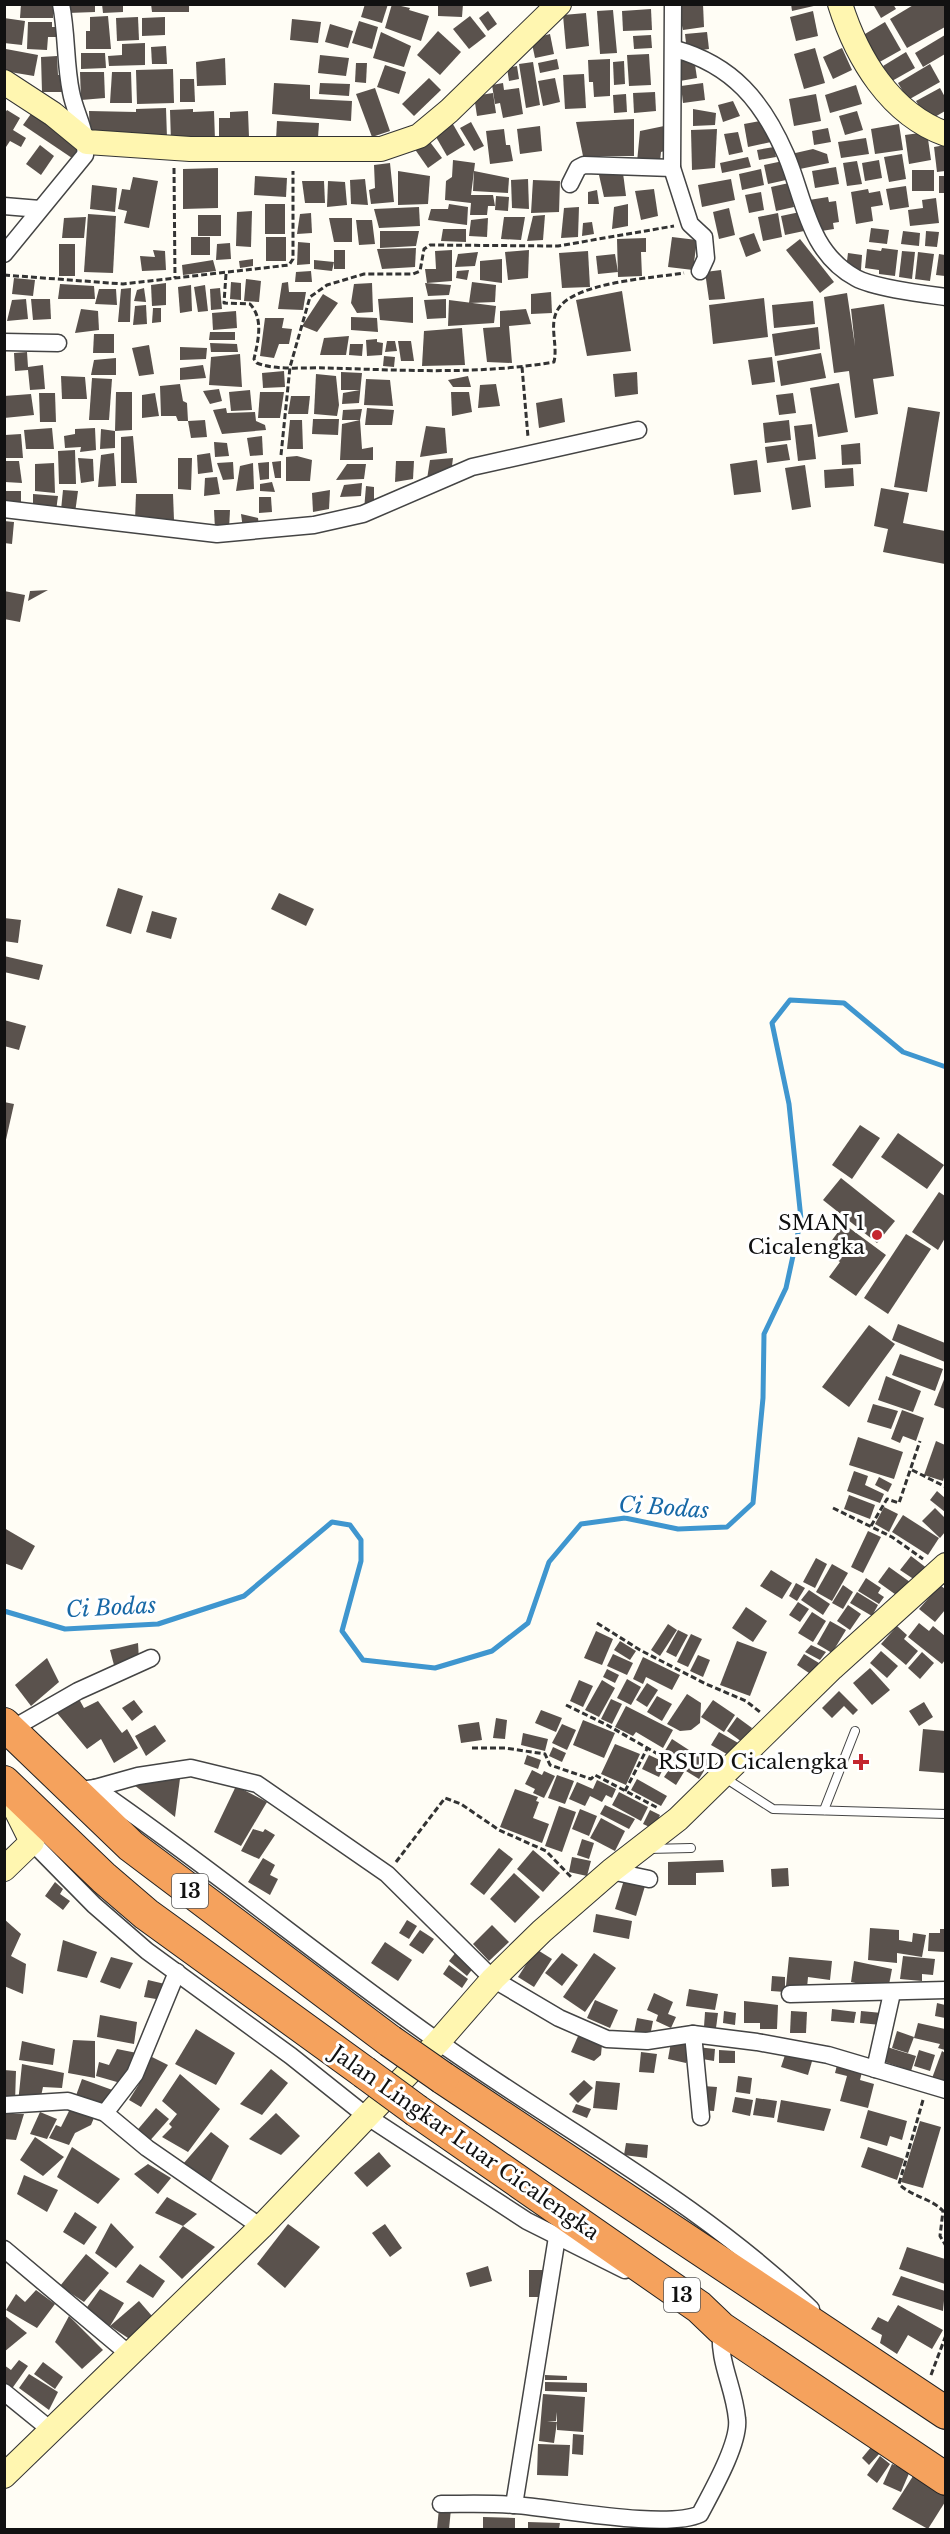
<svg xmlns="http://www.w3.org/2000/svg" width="950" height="2534" font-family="'Libre Baskerville',serif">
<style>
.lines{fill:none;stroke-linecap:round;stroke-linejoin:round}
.stream{stroke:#3f96cf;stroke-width:5}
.building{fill:#5a524d}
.lane-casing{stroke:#444;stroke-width:10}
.street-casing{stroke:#444;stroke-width:19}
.secondary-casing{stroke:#333;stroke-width:26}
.highway-casing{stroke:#222;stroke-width:34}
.path{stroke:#333;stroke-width:3;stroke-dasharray:6 3;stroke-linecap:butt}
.lane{stroke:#fff;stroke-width:8}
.street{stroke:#fff;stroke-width:16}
.secondary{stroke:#fff6b0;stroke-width:24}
.highway{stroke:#f5a25d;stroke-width:32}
.highway-bridge-casing{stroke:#222;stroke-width:34;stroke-linecap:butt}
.highway-bridge{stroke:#f5a25d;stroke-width:32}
.poi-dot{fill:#c4262e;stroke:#fff;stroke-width:2}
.labels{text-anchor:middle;stroke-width:6;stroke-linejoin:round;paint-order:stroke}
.shield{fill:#fff;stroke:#585858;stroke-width:1.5}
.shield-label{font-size:20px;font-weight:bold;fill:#111}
.poi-label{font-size:21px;fill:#111;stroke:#fff;text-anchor:end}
.street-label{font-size:21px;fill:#111;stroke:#fff}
.water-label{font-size:22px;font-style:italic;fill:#1768a6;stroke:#fff}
</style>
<rect width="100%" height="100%" fill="#fffdf5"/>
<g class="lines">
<!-- stream -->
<path class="stream" d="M4 1611 65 1629 158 1624 244 1596 332 1522 350 1525 361 1540V1561L342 1631 363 1660 435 1668 492 1651 528 1623 549 1562 581 1524 625 1518 678 1529 727 1527 753 1503 763 1398 764 1334 786 1288 801 1219 789 1104 772 1023 790 1000 844 1003 903 1052 946 1067"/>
</g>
<!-- building -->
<g class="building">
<path d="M21 4H53V18H20Z"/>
<path d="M67 4H95V12L68 13Z"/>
<path d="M102 4H123V12L103 13Z"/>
<path d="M151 4H189V12H152Z"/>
<path d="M365 4H388L382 23 361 17Z"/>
<path d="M392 4 410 8 409 10 429 16 421 41 385 28Z"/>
<path d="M438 4H463L462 17 438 16Z"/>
<path d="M677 4H703L704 27 683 30Z"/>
<path d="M791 4H818V5L792 11Z"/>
<path d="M873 4H893L896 9 881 18Z"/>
<path d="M915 4H944L945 27 907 48 890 19Z"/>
<path d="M651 9 652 30 623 31 622 11Z"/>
<path d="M613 10 617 53 600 54 597 11Z"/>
<path d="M488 11 497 24 488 31 479 18Z"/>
<path d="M813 11 818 36 796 41 790 17Z"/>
<path d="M586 13 589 46 566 49 563 15Z"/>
<path d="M108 16 111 49H86V31H90V17Z"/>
<path d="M470 16 486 36 469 49 453 29Z"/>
<path d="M138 17 139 40 117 41 116 18Z"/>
<path d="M165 17V35L142 36V18Z"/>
<path d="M4 18 25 21 22 45 4 43Z"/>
<path d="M292 19 321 22 318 43 290 40Z"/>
<path d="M359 21 378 27 372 49 352 43Z"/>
<path d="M28 22H52V27H56V37H48L47 50 27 49Z"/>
<path d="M885 22 901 50 876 64 860 37Z"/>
<path d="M330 24 353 31 348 48 325 42Z"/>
<path d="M438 31 461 52 440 75 417 55Z"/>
<path d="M381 32 411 46 404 67 373 58Z"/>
<path d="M707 32 709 49 687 52 685 34Z"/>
<path d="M550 34 554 54 535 58 531 39Z"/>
<path d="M651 35 652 48 634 49 633 36Z"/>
<path d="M945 35V54L923 67 915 53Z"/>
<path d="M145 43V65L109 66 108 56 122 55V44Z"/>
<path d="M166 46 167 64H152L151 47Z"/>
<path d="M815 48 825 83 804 89 794 54Z"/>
<path d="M842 48 852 70 833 79 823 57Z"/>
<path d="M6 49 38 55 34 76 4 71Z"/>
<path d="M906 52 915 68 892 81 883 66Z"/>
<path d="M81 53H105L106 68 81 69Z"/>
<path d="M649 54 651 85 629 86 627 55Z"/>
<path d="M320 55 349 58 346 76 318 73Z"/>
<path d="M57 56 58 75H65V92H42L41 57Z"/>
<path d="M225 58 226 85 197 86 196 62Z"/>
<path d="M694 58 697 78 680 81 677 60Z"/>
<path d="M557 59 559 69 540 73 538 63Z"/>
<path d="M610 59V96L594 97 593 82H589L588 60Z"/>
<path d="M624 61 625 84 614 85 613 62Z"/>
<path d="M533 62 540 105 526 108 519 64Z"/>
<path d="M356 63H367L366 83 355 82Z"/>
<path d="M930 64 940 82 908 100 898 83Z"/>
<path d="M385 65 406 72 399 94 377 87Z"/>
<path d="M517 66 519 79 509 81 507 68Z"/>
<path d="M173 69 174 103 137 104 136 70Z"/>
<path d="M80 72H104L105 98 81 100Z"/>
<path d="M112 72H131L132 103H110Z"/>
<path d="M584 74 586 108 565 109 563 75Z"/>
<path d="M429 78 441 90 414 116 402 104Z"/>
<path d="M555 78 560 102 543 106 538 81Z"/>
<path d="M180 79H194L195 102H180Z"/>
<path d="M274 83 310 85V99L352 101 351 121 272 114Z"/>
<path d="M320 83 350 84 349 96 319 94Z"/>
<path d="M503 83 504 90 519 88 523 114 503 118 500 103 495 104 492 85Z"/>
<path d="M703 83 705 100 683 103 681 86Z"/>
<path d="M856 85 862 104 830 113 825 95Z"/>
<path d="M375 88 390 131 372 137 356 94Z"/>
<path d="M940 88 945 97V111L928 121 916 101Z"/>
<path d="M655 92 656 111 634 113 633 93Z"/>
<path d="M493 93 496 113 477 116 474 96Z"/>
<path d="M626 94 627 112 614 113 613 95Z"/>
<path d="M816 94 821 121 794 126 789 99Z"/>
<path d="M733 101 740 116 723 122 718 105Z"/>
<path d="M166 108 167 138 137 139V133L90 135 89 111 136 112V109Z"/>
<path d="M193 109V112L214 111 215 140 171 142 170 110Z"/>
<path d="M693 109 716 113 715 125 693 126Z"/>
<path d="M7 110 20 118 13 130 26 138 21 147 10 141 4 150V114Z"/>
<path d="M33 111 81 144 72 158 23 125Z"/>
<path d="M248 111 249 137 219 138V118H230V112Z"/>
<path d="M857 111 863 130 845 135 839 116Z"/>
<path d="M450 119 465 145 447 156 432 130Z"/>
<path d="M634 119V156H583L576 122Z"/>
<path d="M766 120 771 142 748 147 744 124Z"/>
<path d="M277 121 319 123 318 138 276 140Z"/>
<path d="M471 122 484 146 474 151 460 128Z"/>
<path d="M899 124 903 150 875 154 871 129Z"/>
<path d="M669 125 668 150 661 152 660 162H637L640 131Z"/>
<path d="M540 126 542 151 520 154 517 129Z"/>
<path d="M828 128 831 142 814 145 812 131Z"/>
<path d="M504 129 506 145H510L513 161 490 164 486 131Z"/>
<path d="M717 129 715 168 692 170 691 130Z"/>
<path d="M738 132 743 152 729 155 724 134Z"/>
<path d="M927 132 931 160 909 164 905 135Z"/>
<path d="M427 138 442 158 428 168 414 148Z"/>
<path d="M866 138 869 154 841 158 838 142Z"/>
<path d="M40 145 54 156 41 175 26 164Z"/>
<path d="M945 145V171L937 172 934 147Z"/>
<path d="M774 147 776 157 759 160 757 150Z"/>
<path d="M813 149 827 154 829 163 795 170 791 154Z"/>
<path d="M902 154 906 179 889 182 884 157Z"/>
<path d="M748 157 751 167 722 173 720 163Z"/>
<path d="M453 160 475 163 471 195H493L495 206H488L487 215H470L471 203 445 200 446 181 452 177Z"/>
<path d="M879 160 882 178 865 181 862 163Z"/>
<path d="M783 161 786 180 768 184 764 165Z"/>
<path d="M857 161 862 184 847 186 843 163Z"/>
<path d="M390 163 394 202 371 204 369 190 375 188 374 165Z"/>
<path d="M836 167 839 184 815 188 812 171Z"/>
<path d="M218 168V208L183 209V169Z"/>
<path d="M761 169 764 185 742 190 739 174Z"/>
<rect x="912" y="170" width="22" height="21"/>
<path d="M398 171 430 176 428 204 398 205Z"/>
<path d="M474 171 509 178 508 193 473 191Z"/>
<path d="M623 173 626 196 604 197 599 175Z"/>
<path d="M255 176 287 178 286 197 254 195Z"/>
<rect x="939" y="176" width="6" height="17"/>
<path d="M133 177 158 181 149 228 124 223 127 211 118 209 122 189 130 190Z"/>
<path d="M365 179 368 205 351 204 350 180Z"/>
<path d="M528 179 529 209 512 208 511 180Z"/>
<path d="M731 179 735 200 702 207 698 185Z"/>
<path d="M533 180 560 181 559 212 531 213Z"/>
<path d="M302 181H324L325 203H305Z"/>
<path d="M328 181 345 182 347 205 327 207Z"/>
<path d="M789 183 794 207 776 211 771 187Z"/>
<path d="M92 185 117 188 115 212 90 209Z"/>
<path d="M906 186 909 207 890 210 886 189Z"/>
<path d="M654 189 658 216 641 220 635 191Z"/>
<path d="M868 189 869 193 880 191 883 205 871 207 873 221 856 224 851 192Z"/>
<path d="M597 190 599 204H588V192Z"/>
<path d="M761 192 764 210 749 213 745 195Z"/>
<path d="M496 196 509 197 508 211 495 210Z"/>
<path d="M828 197 829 202 836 201 839 222 833 223 834 229 815 232 809 200Z"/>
<path d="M936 198 939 223 910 226 908 210 923 208 922 200Z"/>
<rect x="265" y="204" width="20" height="30"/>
<path d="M449 204 468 207 467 225 428 220 431 209H448Z"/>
<path d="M628 204V226L612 229 614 207Z"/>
<path d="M419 207 420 226 379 228 374 209Z"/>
<path d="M579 207 578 237 561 238 564 208Z"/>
<path d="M729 208 735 235 719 239 713 212Z"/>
<path d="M252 211 251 247 236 246 237 212Z"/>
<path d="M800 212 804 231 785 235 781 216Z"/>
<path d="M311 213 312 233 297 234 300 214Z"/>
<path d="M778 213 782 237 763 241 758 217Z"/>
<path d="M88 214 116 216 113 273 84 272Z"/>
<rect x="198" y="215" width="23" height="21"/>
<path d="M545 215 543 240 527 241 533 216Z"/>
<path d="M86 217 84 238H62L64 218Z"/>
<path d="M504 217H525L521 240 501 239Z"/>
<path d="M329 218H352V242H334Z"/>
<path d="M488 218 487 237 469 236 471 220Z"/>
<path d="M356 220H372L375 244 359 245Z"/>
<path d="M592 222 594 234 582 236 583 223Z"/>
<path d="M871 228 889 230 887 244 869 242Z"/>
<path d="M443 229H466V242L441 241Z"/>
<path d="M380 231H419L416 246 380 248Z"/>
<path d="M903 231 920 233 919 246 901 244Z"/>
<path d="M926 231 939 232 937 247 925 246Z"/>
<path d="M754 233 761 251 746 257 739 238Z"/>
<rect x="191" y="237" width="19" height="18"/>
<rect x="266" y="237" width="20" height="24"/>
<path d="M672 237 697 240 693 270 668 267Z"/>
<path d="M646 238V252H641L642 276 618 277 617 239Z"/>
<path d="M800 239 834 282 820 293 786 250Z"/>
<path d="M298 242 310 243V264L297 265Z"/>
<path d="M230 243 231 259 216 260 217 244Z"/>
<rect x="59" y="244" width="16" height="32"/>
<path d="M416 248 415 267 382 269 377 249Z"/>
<path d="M882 248 898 250 895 276 879 274V270L865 268 867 249 881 251Z"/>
<path d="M153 250 165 251 166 270 142 271 140 256 155 257Z"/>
<rect x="334" y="250" width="11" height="19"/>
<path d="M452 250V281L427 283 425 269H436L435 251Z"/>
<path d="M529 250 528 278 508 280 505 252Z"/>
<path d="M588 251 590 287 562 288 559 253Z"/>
<path d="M902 251 915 252 912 279 899 277Z"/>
<path d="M478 252 475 266 455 267 458 254Z"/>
<path d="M918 252 934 254 930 281 915 279Z"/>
<path d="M848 253 862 255 861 270 846 269Z"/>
<path d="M615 254 618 272 598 274 596 256Z"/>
<path d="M939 254 945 255V276L936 275Z"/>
<path d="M253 259V266L240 268 239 261Z"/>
<path d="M502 259V283L480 280V261Z"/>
<path d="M213 260 216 271 183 275 182 265Z"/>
<path d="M314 260 334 262 332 271 314 269Z"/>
<path d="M469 270 467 280 456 278 457 271Z"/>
<path d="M721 270 725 299 709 300 705 272Z"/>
<path d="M311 271 312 282H295L296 272Z"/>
<path d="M14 278 35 280 33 296 12 294Z"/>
<path d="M246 279 261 281 259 302 244 301Z"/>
<path d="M231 282 241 283V300L230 299Z"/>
<path d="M288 282 289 292H306L303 310 278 309 282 283Z"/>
<path d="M472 282 496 285 495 302 469 303Z"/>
<path d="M166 283V305L152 306 151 285Z"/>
<path d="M372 283 373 312 357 313 351 303 354 284Z"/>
<path d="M425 283 451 285 449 295 428 296Z"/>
<path d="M60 284 94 286 95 299H58Z"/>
<path d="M191 285 192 311 180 313 178 287Z"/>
<path d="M205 285 208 311 198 312 194 287Z"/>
<path d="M131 288 130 322H118L121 289Z"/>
<path d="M144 288 146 302 134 301 137 290Z"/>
<path d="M220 288 222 309 211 310 210 289Z"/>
<path d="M99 289H116L117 305 95 304Z"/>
<path d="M622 291 631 351 587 356 576 300Z"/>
<path d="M551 292 552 313 531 314V294Z"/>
<path d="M847 293 855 346 851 309 884 304 894 376 873 379 878 414 855 418 849 371 834 373 824 297Z"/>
<path d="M323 294 338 303 317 332 302 326Z"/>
<path d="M413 297V323L380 320 378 299Z"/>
<path d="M764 298 768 337 713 344 709 305Z"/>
<path d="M26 299 28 319 7 321 12 300Z"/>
<path d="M31 299H50L51 319 33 320Z"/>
<path d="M446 299V318L427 319 424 300Z"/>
<path d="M449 300 496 306 494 323 448 326Z"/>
<path d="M813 301 815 324 774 328 772 305Z"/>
<path d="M146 305 147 324 133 325 135 306Z"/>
<path d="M153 308H161V322L152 323Z"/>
<path d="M81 309 98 311 99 330 75 333Z"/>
<path d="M526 309 531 324 509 326 512 363 487 362 483 328 500 327V311Z"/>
<path d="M236 311 237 328 213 330 212 313Z"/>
<path d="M351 317 377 318 378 332 351 330Z"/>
<path d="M265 318H284L282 328 292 329 289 344H279L274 358 260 356Z"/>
<path d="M818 327 820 349 775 356 772 334Z"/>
<path d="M462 328 465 365 422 366 424 331Z"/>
<path d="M210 332H235V340H209Z"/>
<path d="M94 334H114V353H93Z"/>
<path d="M349 336 346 355H320L324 338Z"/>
<path d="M377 339V342L383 343 382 355 367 356 366 340Z"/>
<path d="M387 341H395L397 351 385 352Z"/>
<path d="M398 341H411L414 361H401Z"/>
<path d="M210 343 237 344 238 352H211Z"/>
<path d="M350 344H363L362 356 349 355Z"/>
<path d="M149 345 154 374 139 376 132 348Z"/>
<path d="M180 347 207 348 206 359 180 360Z"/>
<path d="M27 352 28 367 43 365 45 389 30 390 28 370 15 371 14 353Z"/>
<path d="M821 353 826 378 781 386 777 361Z"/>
<path d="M240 354 242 387 209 385 211 357Z"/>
<path d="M384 356 395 357 394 367 383 366Z"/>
<path d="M772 357 775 382 752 385 748 360Z"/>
<path d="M116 358V375H91L94 360Z"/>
<path d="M203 365 206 378 180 380V368Z"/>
<path d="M284 371 285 387 263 388 262 373Z"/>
<path d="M341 372 362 373 359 403 342 404 343 393 360 390H341Z"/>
<path d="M637 372 638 394 615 397 613 374Z"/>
<path d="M316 374 336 376 339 405 337 416 314 414Z"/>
<path d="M61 376 85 377 87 399H62Z"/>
<path d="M468 376 471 387H453L448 380Z"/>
<path d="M92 378 112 379 109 420H89Z"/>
<path d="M366 379 390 380 393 406 364 405Z"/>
<path d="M839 383 848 432 818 437 810 388Z"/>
<path d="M180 384 183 401 187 403 188 421H178L176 416H161L160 386Z"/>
<path d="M496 384 500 406 478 408 480 385Z"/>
<path d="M219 389 222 401 210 404 203 391Z"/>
<path d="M250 390 252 410 231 411 229 392Z"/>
<path d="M116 392H132V430L115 431V448L100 449 101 429 115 431Z"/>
<path d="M260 392H284L280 418H258Z"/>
<path d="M451 392H469L472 412 452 416Z"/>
<path d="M39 393H55L56 422H40Z"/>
<path d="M155 393 159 416 142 418V395Z"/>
<path d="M793 393 796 413 779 415 776 395Z"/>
<path d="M31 394 34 415 4 418V396Z"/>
<path d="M291 396H310L308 414H288Z"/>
<path d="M562 398 565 422 539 428 536 403Z"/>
<path d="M908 407 940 412 927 492 894 487Z"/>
<path d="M226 408 227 413 255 412 256 421 265 425 266 430 222 434 213 410Z"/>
<path d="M367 408 394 410 392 425H365Z"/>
<path d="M362 409 360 420H342L343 410Z"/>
<path d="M313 419H339L338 435 312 434Z"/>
<path d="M205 420 207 437 191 438 188 421Z"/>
<path d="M290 420H302L303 449H287Z"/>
<path d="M360 420 362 449 373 447V460H340L342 424Z"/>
<path d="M789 420 791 440 765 443 763 423Z"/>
<path d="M812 424 816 459 798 461 794 426Z"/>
<path d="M426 426 445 428 447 453 420 457Z"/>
<path d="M52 428 54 449H26L24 430Z"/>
<path d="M95 428 96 450 80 452 81 447 65 448 64 436 75 434V429Z"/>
<path d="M21 434 23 458H5V435Z"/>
<path d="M133 436 137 483H121V437Z"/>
<path d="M262 436 263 455 250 456 247 438Z"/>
<path d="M214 442 227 443 229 456 215 457Z"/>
<path d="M860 443 861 464 842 465 841 445Z"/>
<path d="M787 444 790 460 767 463 765 447Z"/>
<path d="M75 450 76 484H59L58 451Z"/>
<path d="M114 453 116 486 98 487 101 455Z"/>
<path d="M210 453 213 472 198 474 197 455Z"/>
<path d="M297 456 312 460 310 481H286V457Z"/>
<path d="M78 458 93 459 94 481 81 483Z"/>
<path d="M178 458H192L191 490 178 489Z"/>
<path d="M453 458 452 466 427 479 430 460Z"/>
<path d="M757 460 761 492 734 495 730 464Z"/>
<path d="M5 461H19L22 483 5 482Z"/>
<path d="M281 461V478H275L272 462Z"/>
<path d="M396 461H414L413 479 395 482Z"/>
<path d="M233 462 234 479 223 480 217 463Z"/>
<path d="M269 462V479L260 480 258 463Z"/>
<path d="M54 463 55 493 35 491V464Z"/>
<path d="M253 463 254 489 236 491 240 466Z"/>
<path d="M347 464H366L364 479 336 480Z"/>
<path d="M805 465 811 507 792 510 785 468Z"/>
<path d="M853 468 854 486 825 488 824 470Z"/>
<path d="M217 477 220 494 204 496 205 478Z"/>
<path d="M272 482 275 492 260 491V484Z"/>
<path d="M362 483 361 496 340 497 344 485Z"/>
<path d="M366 486 374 487V506L364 510Z"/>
<path d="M881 488 909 493 903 523 945 531V564L883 552 888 529 874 526Z"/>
<path d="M63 490 78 491 75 513 61 510Z"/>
<path d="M330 490 329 509 313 512 312 493Z"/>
<rect x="5" y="491" width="16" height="12"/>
<path d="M33 494 58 496 56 511 33 509Z"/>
<path d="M136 494H173L174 520H135Z"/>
<path d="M259 497H271L272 512 259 513Z"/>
<path d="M214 510H230L229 529H215Z"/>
<path d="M241 514 258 518 259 527 243 529Z"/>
<path d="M4 521 14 522 12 544 4 543Z"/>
<path d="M48 590 28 601 30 591Z"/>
<path d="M4 591 25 595 20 622 4 619Z"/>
<path d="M118 888 143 896 131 934 106 926Z"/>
<path d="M279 893 314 909 306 926 271 909Z"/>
<path d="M152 911 177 918 171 939 146 932Z"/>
<path d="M4 918 21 920 18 943 4 941Z"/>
<path d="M4 956 43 965 39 980 4 972Z"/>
<path d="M4 1020 26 1026 19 1050 4 1046Z"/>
<path d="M4 1102 14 1104 5 1144H4Z"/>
<path d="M860 1125 880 1138 852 1179 832 1165Z"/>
<path d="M898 1133 944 1165 927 1189 881 1157Z"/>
<path d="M841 1178 895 1221 877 1243 823 1200Z"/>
<path d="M939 1192 945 1196V1238L938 1250 912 1232Z"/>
<path d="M844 1224 886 1255 856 1296 829 1277 840 1262 824 1251Z"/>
<path d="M906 1234 931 1249 888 1314 864 1298Z"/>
<path d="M898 1324 945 1343V1362L892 1340Z"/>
<path d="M869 1325 895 1344 849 1407 822 1387Z"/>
<path d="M900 1354 943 1369 935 1391 892 1375Z"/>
<path d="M886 1376 921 1391 913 1412 878 1400Z"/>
<path d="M945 1377V1409L934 1405Z"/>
<path d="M873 1404 898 1411 891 1429 867 1422Z"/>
<path d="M902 1410 924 1418 916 1441 903 1436 900 1443 891 1439Z"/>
<path d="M858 1437 903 1452 894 1479 849 1465Z"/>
<path d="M936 1441 945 1445V1474L943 1481 924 1475Z"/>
<path d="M854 1471 868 1476 865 1485 884 1494 880 1503 847 1491Z"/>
<path d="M879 1477 892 1484 888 1492 875 1485Z"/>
<path d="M937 1491 945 1498V1512L930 1500Z"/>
<path d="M849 1495 875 1505 870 1519 844 1509Z"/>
<path d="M884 1507 898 1514 889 1532 875 1524Z"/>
<path d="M935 1508 945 1518V1532L940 1538 922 1521Z"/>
<path d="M903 1515 939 1538 928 1555 892 1532Z"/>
<path d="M4 1528 35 1546 22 1570 4 1563Z"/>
<path d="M868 1531 881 1537 863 1573 851 1567Z"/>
<path d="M911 1556 928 1569 918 1582 900 1570Z"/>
<path d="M816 1558 827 1564 815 1588 803 1582Z"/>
<path d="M832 1564 848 1573 832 1601 816 1592Z"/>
<path d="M889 1567 910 1582 899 1597 878 1582Z"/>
<path d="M771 1570 792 1583 782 1599 760 1586Z"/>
<path d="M866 1578 881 1588 878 1593 884 1597 879 1604 858 1591Z"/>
<path d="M796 1583 805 1588 797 1601 789 1596Z"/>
<path d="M843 1585 853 1592 843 1609 832 1603Z"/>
<path d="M940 1585 945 1589V1610L935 1622 919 1609Z"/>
<path d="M809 1590 830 1604 823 1615 801 1600Z"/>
<path d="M857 1592 878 1605 872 1616 850 1603Z"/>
<path d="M798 1602 809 1609 800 1622 789 1615Z"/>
<path d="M848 1605 861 1614 850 1630 837 1621Z"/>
<path d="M746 1607 767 1621 753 1642 732 1628Z"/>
<path d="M812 1612 826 1621 813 1642 798 1633Z"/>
<path d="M830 1621 846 1630 832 1653 817 1644Z"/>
<path d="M919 1623 929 1631 933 1626 945 1636V1660L942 1664 908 1637Z"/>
<path d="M668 1624 677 1630 660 1656 651 1650Z"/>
<path d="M897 1626 907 1635 904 1639 918 1651 906 1665 881 1644Z"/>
<path d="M678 1630 688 1635 676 1657 666 1652Z"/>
<path d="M596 1631 613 1639 602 1665 584 1658Z"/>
<path d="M691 1634 702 1639 688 1667 677 1662Z"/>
<path d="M620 1641 636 1651 630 1660 614 1650Z"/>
<path d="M737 1641 767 1652 750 1696 720 1685Z"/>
<path d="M138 1643 139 1660 115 1669 110 1650Z"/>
<path d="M811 1645 826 1652 820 1660 805 1652Z"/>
<path d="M881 1651 898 1666 887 1678 870 1663Z"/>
<path d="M922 1652 934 1663 920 1679 908 1668Z"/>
<path d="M613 1654 633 1663 627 1675 607 1666Z"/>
<path d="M804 1654 819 1663 812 1675 797 1665Z"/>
<path d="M698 1655 710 1660 703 1677 690 1671Z"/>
<path d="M643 1657 680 1675 672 1690 646 1677 643 1684 633 1679Z"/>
<path d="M47 1658 59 1682 31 1706 15 1685Z"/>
<path d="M870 1668 890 1690 872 1705 853 1683Z"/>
<path d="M607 1669 619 1675 615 1683 603 1677Z"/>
<path d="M627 1679 641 1687 631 1705 617 1698Z"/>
<path d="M579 1680 593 1686 583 1707 570 1701Z"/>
<path d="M602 1680 615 1688 599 1717 585 1710Z"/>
<path d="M647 1683 658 1690 647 1707 636 1700Z"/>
<path d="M839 1691 858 1710 853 1715 844 1706 832 1718 822 1708Z"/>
<path d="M687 1694 701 1703 700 1723 691 1730 680 1731 667 1724Z"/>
<path d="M657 1696 672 1704 662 1721 647 1712Z"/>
<path d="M79 1699 84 1708 98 1701 122 1733 127 1729 138 1748 114 1763 101 1739 87 1749 57 1713Z"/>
<path d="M611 1699 622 1704 612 1724 601 1719Z"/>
<path d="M134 1700 143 1712 132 1721 122 1708Z"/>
<path d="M713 1700 735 1715 724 1732 701 1717Z"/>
<path d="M924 1702 933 1717 919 1726 909 1711Z"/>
<path d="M626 1706 673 1730 663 1748 636 1732 633 1736 615 1727Z"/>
<path d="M541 1710 562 1718 556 1732 535 1723Z"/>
<path d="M737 1717 752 1728 742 1742 727 1731Z"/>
<path d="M496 1718 507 1720 505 1739 493 1738Z"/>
<path d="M583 1720 615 1733 604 1758 573 1745Z"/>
<path d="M479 1722 482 1740 461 1743 458 1725Z"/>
<path d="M562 1724 576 1730 567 1750 552 1743Z"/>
<path d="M155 1725 166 1741 146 1756 135 1736Z"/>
<path d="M923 1729 945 1731V1773L919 1771Z"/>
<path d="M719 1732 740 1744 732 1757 711 1745Z"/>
<path d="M523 1733 548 1739 545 1751 521 1745Z"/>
<path d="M672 1739 692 1752 683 1766 663 1754Z"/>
<path d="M615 1744 640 1754 626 1785 601 1774Z"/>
<path d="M553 1747 566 1753 562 1762 549 1756Z"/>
<path d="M697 1754 710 1761 699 1779 686 1771Z"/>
<path d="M527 1755 541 1760 538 1769 524 1764Z"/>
<path d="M649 1755 666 1763 659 1777 642 1769Z"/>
<path d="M673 1764 684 1772 676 1785 664 1777Z"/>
<path d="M532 1770 542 1775 544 1771 555 1776 544 1798 533 1793 535 1789 525 1784Z"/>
<path d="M181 1771 175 1817 134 1785Z"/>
<path d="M557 1775 574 1781 565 1804 548 1798Z"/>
<path d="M637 1779 667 1796 661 1806 631 1790Z"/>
<path d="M597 1780 616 1789 612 1798 606 1795 602 1802 590 1796 585 1806 569 1799 577 1782 593 1789Z"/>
<path d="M236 1786 267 1802 241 1846 214 1832Z"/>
<path d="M515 1789 538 1797 536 1801 539 1802 533 1818 549 1824 542 1843 500 1827Z"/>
<path d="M619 1792 648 1807 641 1821 612 1805Z"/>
<path d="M605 1805 635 1819 629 1829 600 1814Z"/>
<path d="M559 1806 576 1812 562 1852 545 1846Z"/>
<path d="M580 1809 597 1816 589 1836 572 1829Z"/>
<path d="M650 1810 660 1815 654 1829 643 1824Z"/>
<path d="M601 1818 625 1831 615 1851 590 1838Z"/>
<path d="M253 1829 263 1832 265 1829 275 1835 259 1859 241 1851Z"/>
<path d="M582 1839 594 1843 589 1859 577 1855Z"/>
<path d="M499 1848 513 1859 484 1895 470 1884Z"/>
<path d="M533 1850 560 1873 543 1892 517 1869Z"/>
<path d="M572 1857 591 1861 587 1876 569 1872Z"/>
<path d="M263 1858 275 1865 270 1875 278 1879 270 1895 248 1882Z"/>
<path d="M723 1860 724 1872 696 1873V1885H668V1862Z"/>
<path d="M788 1868 789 1886 772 1887 771 1869Z"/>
<path d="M514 1873 540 1897 515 1923 490 1899Z"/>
<path d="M624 1880 645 1886 636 1916 615 1909Z"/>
<path d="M55 1882 63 1889 60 1894 70 1901 63 1910 45 1896Z"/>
<path d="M596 1914 632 1921 629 1939 593 1932Z"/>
<path d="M4 1919 21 1934 11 1956 26 1964 23 1994 4 1986Z"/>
<path d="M407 1920 417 1926 409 1939 399 1933Z"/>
<path d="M492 1925 509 1942 489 1961 473 1944Z"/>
<path d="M870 1928 899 1930V1940L912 1942 913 1933 926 1935 922 1957 897 1953V1963L868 1960Z"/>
<path d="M940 1929H945V1952L928 1951 929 1933H940Z"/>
<path d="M420 1930 434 1939 423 1954 409 1945Z"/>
<path d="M63 1940 97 1952 87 1978 57 1971Z"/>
<path d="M385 1942 412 1960 398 1981 371 1963Z"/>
<path d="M536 1949 552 1959 534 1987 518 1977Z"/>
<path d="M456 1952 474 1967 467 1976 449 1961Z"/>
<path d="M562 1953 578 1965 562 1986 545 1973Z"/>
<path d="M594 1953 616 1968 585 2012 563 1997Z"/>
<path d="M903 1956 935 1959 933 1975 922 1974V1981L900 1979Z"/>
<path d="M111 1957 133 1963 120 1989 100 1982Z"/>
<path d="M789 1957 832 1961 830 1980 808 1977 807 1988 786 1986Z"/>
<path d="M854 1961 892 1969 888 1990 851 1982Z"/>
<path d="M449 1965 468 1979 462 1988 443 1974Z"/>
<path d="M772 1976 785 1977V1992L771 1991Z"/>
<path d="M148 1980 165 1984 162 2000 144 1997Z"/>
<path d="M689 1989 718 1994 715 2010 686 2006Z"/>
<path d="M654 1993 673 2002 668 2014 676 2017 671 2028 656 2021 658 2015 647 2010Z"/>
<path d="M595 2000 618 2010 610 2028 587 2018Z"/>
<path d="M744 2001 778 2005 777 2029H760V2023H744Z"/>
<path d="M937 2003 945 2005V2018L935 2016Z"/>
<path d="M832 2009 856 2012 854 2023 831 2021Z"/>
<path d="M724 2011 736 2013 735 2025 723 2023Z"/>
<path d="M791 2011 807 2012 806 2033H790Z"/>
<path d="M861 2011 882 2013 881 2025 860 2023Z"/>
<path d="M705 2012 718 2013 716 2028 704 2027Z"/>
<path d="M100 2015 137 2022 134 2044 97 2037Z"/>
<path d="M637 2018 653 2021 650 2036 634 2033Z"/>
<path d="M918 2023 945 2029V2050L938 2048 940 2044 914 2038Z"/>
<path d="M196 2029 235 2053 216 2085 175 2064Z"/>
<path d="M897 2031 914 2037 908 2053 892 2048Z"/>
<path d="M579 2034 602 2044 601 2055 594 2061 571 2052Z"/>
<path d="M73 2040 95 2041V2078L68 2073Z"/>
<path d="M22 2041 55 2049 53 2065 19 2060Z"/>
<path d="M671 2042 690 2045 686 2063 668 2059Z"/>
<path d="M697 2047 715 2049 714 2061 696 2058Z"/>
<path d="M887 2047 916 2056 911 2071 882 2061Z"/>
<path d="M117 2049 137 2053 124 2084 96 2076 99 2062 109 2065Z"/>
<path d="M787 2049 813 2058 808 2075 781 2067Z"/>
<path d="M719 2050 735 2051V2063H719Z"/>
<path d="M919 2050 935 2055 930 2071 914 2066Z"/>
<path d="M942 2051 945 2053V2086L931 2081Z"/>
<path d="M641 2052 657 2054 654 2073 639 2072Z"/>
<path d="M152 2057 168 2065 141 2107 129 2100 139 2084 135 2079Z"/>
<path d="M838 2061 863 2068 860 2080 874 2084 868 2108 840 2101 847 2076 835 2073Z"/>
<path d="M22 2064 64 2073 62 2088 43 2087 40 2101 18 2103Z"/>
<path d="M271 2069 288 2083 262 2115 240 2104Z"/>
<path d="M4 2070 16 2071 15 2102H4Z"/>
<path d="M180 2074 220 2109 188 2152 162 2137 172 2127 169 2124 177 2114 162 2101Z"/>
<path d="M738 2076 752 2078 750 2094 736 2092Z"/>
<path d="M82 2079 118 2092 105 2110 74 2101Z"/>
<path d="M584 2080 593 2088 578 2103 569 2094Z"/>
<path d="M596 2081 620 2083 617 2110 593 2108Z"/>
<path d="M703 2086 717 2087 714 2111 700 2110Z"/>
<path d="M735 2097 753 2100 750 2116 732 2112Z"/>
<path d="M756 2098 777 2101 774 2118 753 2115Z"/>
<path d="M781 2100 831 2109 824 2131 777 2122Z"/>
<path d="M576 2104 591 2109 587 2118 572 2112Z"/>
<path d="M72 2105 96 2113 91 2125 75 2133 69 2145 49 2138 56 2125 61 2127Z"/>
<path d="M156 2108 169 2119 147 2144 134 2134Z"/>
<path d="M868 2110 907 2121 902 2140 890 2136 887 2146 860 2138Z"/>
<path d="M40 2112 57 2119 47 2139 30 2134Z"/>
<path d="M276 2113 300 2136 281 2155 249 2139Z"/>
<path d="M4 2114H24L16 2140 4 2139Z"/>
<path d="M920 2121 941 2127 923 2188 901 2182Z"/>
<path d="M211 2132 229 2146 211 2181 183 2164Z"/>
<path d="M35 2137 64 2157 43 2176 20 2160Z"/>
<path d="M626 2143 648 2145 647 2158 624 2155Z"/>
<path d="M72 2147 120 2179 98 2204 57 2177Z"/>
<path d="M868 2147 904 2159 897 2180 861 2167Z"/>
<path d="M379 2152 391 2166 367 2187 354 2173Z"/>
<path d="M148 2164 171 2178 158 2194 134 2174Z"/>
<path d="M24 2175 58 2190 47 2212 17 2194Z"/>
<path d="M167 2197 197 2214 183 2226 155 2213Z"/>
<path d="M75 2212 97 2227 84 2245 63 2232Z"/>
<path d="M111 2223 134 2247 116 2268 95 2253Z"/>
<path d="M288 2224 320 2247 285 2288 257 2264Z"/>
<path d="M385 2224 402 2248 390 2257 372 2233Z"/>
<path d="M183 2226 215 2247 182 2279 159 2257Z"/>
<path d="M907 2247 945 2259V2284L899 2269Z"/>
<path d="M86 2254 109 2273 84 2302 60 2286Z"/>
<path d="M140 2264 165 2281 153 2298 126 2282Z"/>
<path d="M488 2266 492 2281 470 2287 466 2273Z"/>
<path d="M529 2270H543L542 2297H529Z"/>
<path d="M901 2276 945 2291 943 2311 892 2295Z"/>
<path d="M100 2289 124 2303 110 2326 85 2310Z"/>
<path d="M36 2290 55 2304 37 2328 6 2310 16 2294 25 2302Z"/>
<path d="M139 2301 152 2316 131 2340 110 2326Z"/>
<path d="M898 2305 943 2330 932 2349 908 2335 897 2354 880 2343 882 2335 871 2329 878 2317 888 2322Z"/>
<path d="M4 2315 27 2333 4 2352Z"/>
<path d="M69 2316 103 2350 82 2369 55 2342Z"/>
<path d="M19 2360 28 2366 11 2390 4 2385V2365L11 2370Z"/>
<path d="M43 2362 63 2377 55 2389 34 2374Z"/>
<path d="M29 2374 58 2392 49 2410 19 2388Z"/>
<path d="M545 2375 567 2376V2380H545Z"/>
<path d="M545 2382 587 2383V2392L545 2391Z"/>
<path d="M543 2394 585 2397 583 2432 557 2430V2412L556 2421H547L557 2422 554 2443 539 2441Z"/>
<path d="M573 2434 584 2435 583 2455 572 2454Z"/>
<path d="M538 2444 570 2445 568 2476 537 2475Z"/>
<path d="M872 2446 880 2453 869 2465 862 2458Z"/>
<path d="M880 2456 890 2464 877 2483 867 2475Z"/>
<path d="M892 2464 910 2471 901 2492 883 2484Z"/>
<path d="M915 2473 945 2492V2502L928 2529 892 2509Z"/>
<path d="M439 2508 451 2509 449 2529H437Z"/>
<path d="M483 2517 515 2518V2529H483Z"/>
<path d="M528 2522 560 2523 559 2529H528Z"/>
</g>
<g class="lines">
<!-- lane casing -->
<g class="lane-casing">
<g id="lane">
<path d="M725 1778 773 1809 946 1814"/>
<path d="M824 1810 855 1731"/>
<path d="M648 1849 691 1848"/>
</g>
</g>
<!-- street casing -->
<g class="street-casing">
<g id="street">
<path d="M673 4 672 168 690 224 704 237 706 258 700 271"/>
<path d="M675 49C733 65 763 102 786 155 805 200 808 252 856 278 874 288 924 294 946 297"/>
<path d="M570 184 578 168 584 165 672 168"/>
<path d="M4 206 40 209"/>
<path d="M4 254 85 155C88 132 75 114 71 92 65 63 67 34 61 4"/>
<path d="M4 342 58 343"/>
<path d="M4 509 217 534 314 525 363 514 472 467 638 430"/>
<path d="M10 1730 78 1691 151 1658"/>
<path d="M95 1788 138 1776 191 1768 257 1784 387 1874 493 1979 559 2018 607 2039 647 2041 693 2034 757 2042 828 2055 946 2090"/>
<path d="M74 1791 95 1788C219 1873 333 1969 456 2054 576 2137 705 2207 811 2309"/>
<path d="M32 1842 94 1905 147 1951 291 2056 365 2115 527 2221 625 2270"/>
<path d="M611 1871 649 1879"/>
<path d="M790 1994 946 1990"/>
<path d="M693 2034 701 2117"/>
<path d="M875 2069 892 1993"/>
<path d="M4 2105 68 2101 105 2113 147 2148 261 2227"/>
<path d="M105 2113 135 2074 177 1972"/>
<path d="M4 2249 129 2354"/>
<path d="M4 2392 52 2431"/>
<path d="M441 2504C466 2504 491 2503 515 2505 557 2508 666 2530 700 2514 711 2493 740 2443 737 2419 734 2386 718 2363 721 2328"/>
<path d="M514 2505 557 2237"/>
</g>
</g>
<!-- secondary casing -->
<g class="secondary-casing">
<g id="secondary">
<path d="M840 4C857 58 890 114 946 134"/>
<path d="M4 82 53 114 87 142 190 149H381L419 136 449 111 559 4"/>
<path d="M4 1869 32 1842 7 1792"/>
<path d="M4 2476 261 2227 438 2042 493 1979 542 1931 611 1871 678 1819 832 1668 946 1565"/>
</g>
</g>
<!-- highway casing -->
<g class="highway-casing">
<g id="highway">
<path d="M4 1724 131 1846 390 2041"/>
<path d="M4 1782 104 1878 146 1914 364 2072"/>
<path d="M443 2078 946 2413"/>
<path d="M417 2111 699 2307 721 2328 946 2479"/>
</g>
</g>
<!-- path -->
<g class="path">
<path d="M174 168 175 278"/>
<path d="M226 274 224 303 250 304C264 319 258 341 254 359L257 363C277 371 305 367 326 368 401 370 479 375 554 362 558 345 549 326 557 311 571 282 654 278 684 273"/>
<path d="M4 275 123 284 289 265 293 259V171"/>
<path d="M522 367 528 437"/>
<path d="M281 455 290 367 310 297 327 285 364 274H413L420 271 424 249 430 245 558 246 674 226"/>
<path d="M912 1470 946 1487"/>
<path d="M833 1508 892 1537 923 1559"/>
<path d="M871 1526 887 1499 899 1503 920 1441"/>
<path d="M597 1623 640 1650 706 1684 746 1701 760 1712"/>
<path d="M566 1705 607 1725 670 1761"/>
<path d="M472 1748H505L545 1754 550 1765 591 1779 595 1775 658 1808"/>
<path d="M625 1791 648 1747"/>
<path d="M396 1862 445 1798 461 1804 499 1830 546 1851 572 1878"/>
<path d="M923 2100 899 2184C912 2197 931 2198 943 2211L940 2236 946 2246"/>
<path d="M931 2375 946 2335"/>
</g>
<!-- lane -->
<use href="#lane" class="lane"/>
<!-- street -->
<use href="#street" class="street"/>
<!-- secondary -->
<use href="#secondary" class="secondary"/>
<!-- highway -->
<use href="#highway" class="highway"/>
<!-- highway-bridge casing -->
<g class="highway-bridge-casing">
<g id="highway-bridge">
<path d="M390 2041 443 2078"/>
<path d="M364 2072 417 2111"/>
</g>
</g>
<!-- highway-bridge -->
<use href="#highway-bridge" class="highway-bridge"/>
</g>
<!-- markers -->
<g class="poi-dot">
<circle cx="877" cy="1235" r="6"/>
<path d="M858 1753h6v6h6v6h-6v6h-6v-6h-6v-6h6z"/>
</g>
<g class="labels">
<!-- shield labels -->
<g class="shield">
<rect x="172" y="1874" width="36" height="34" rx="4.5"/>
<rect x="664" y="2278" width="36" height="34" rx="4.5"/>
</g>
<g class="shield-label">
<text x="190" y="1898">13</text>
<text x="682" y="2302">13</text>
</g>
<!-- poi labels -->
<g class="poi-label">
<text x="865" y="1230">SMAN 1<tspan x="865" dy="24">Cicalengka</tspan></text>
<text x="848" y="1769">RSUD Cicalengka</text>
</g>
<!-- street labels -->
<g class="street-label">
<text transform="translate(465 2143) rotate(35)" y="7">Jalan Lingkar Luar Cicalengka</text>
</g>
<!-- water labels -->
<g class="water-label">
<text transform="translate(664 1507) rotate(4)" y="8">Ci Bodas</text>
<text transform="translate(111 1607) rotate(-3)" y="8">Ci Bodas</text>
</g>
</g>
<!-- border -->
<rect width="950" height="2534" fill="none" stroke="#111111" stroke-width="12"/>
</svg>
